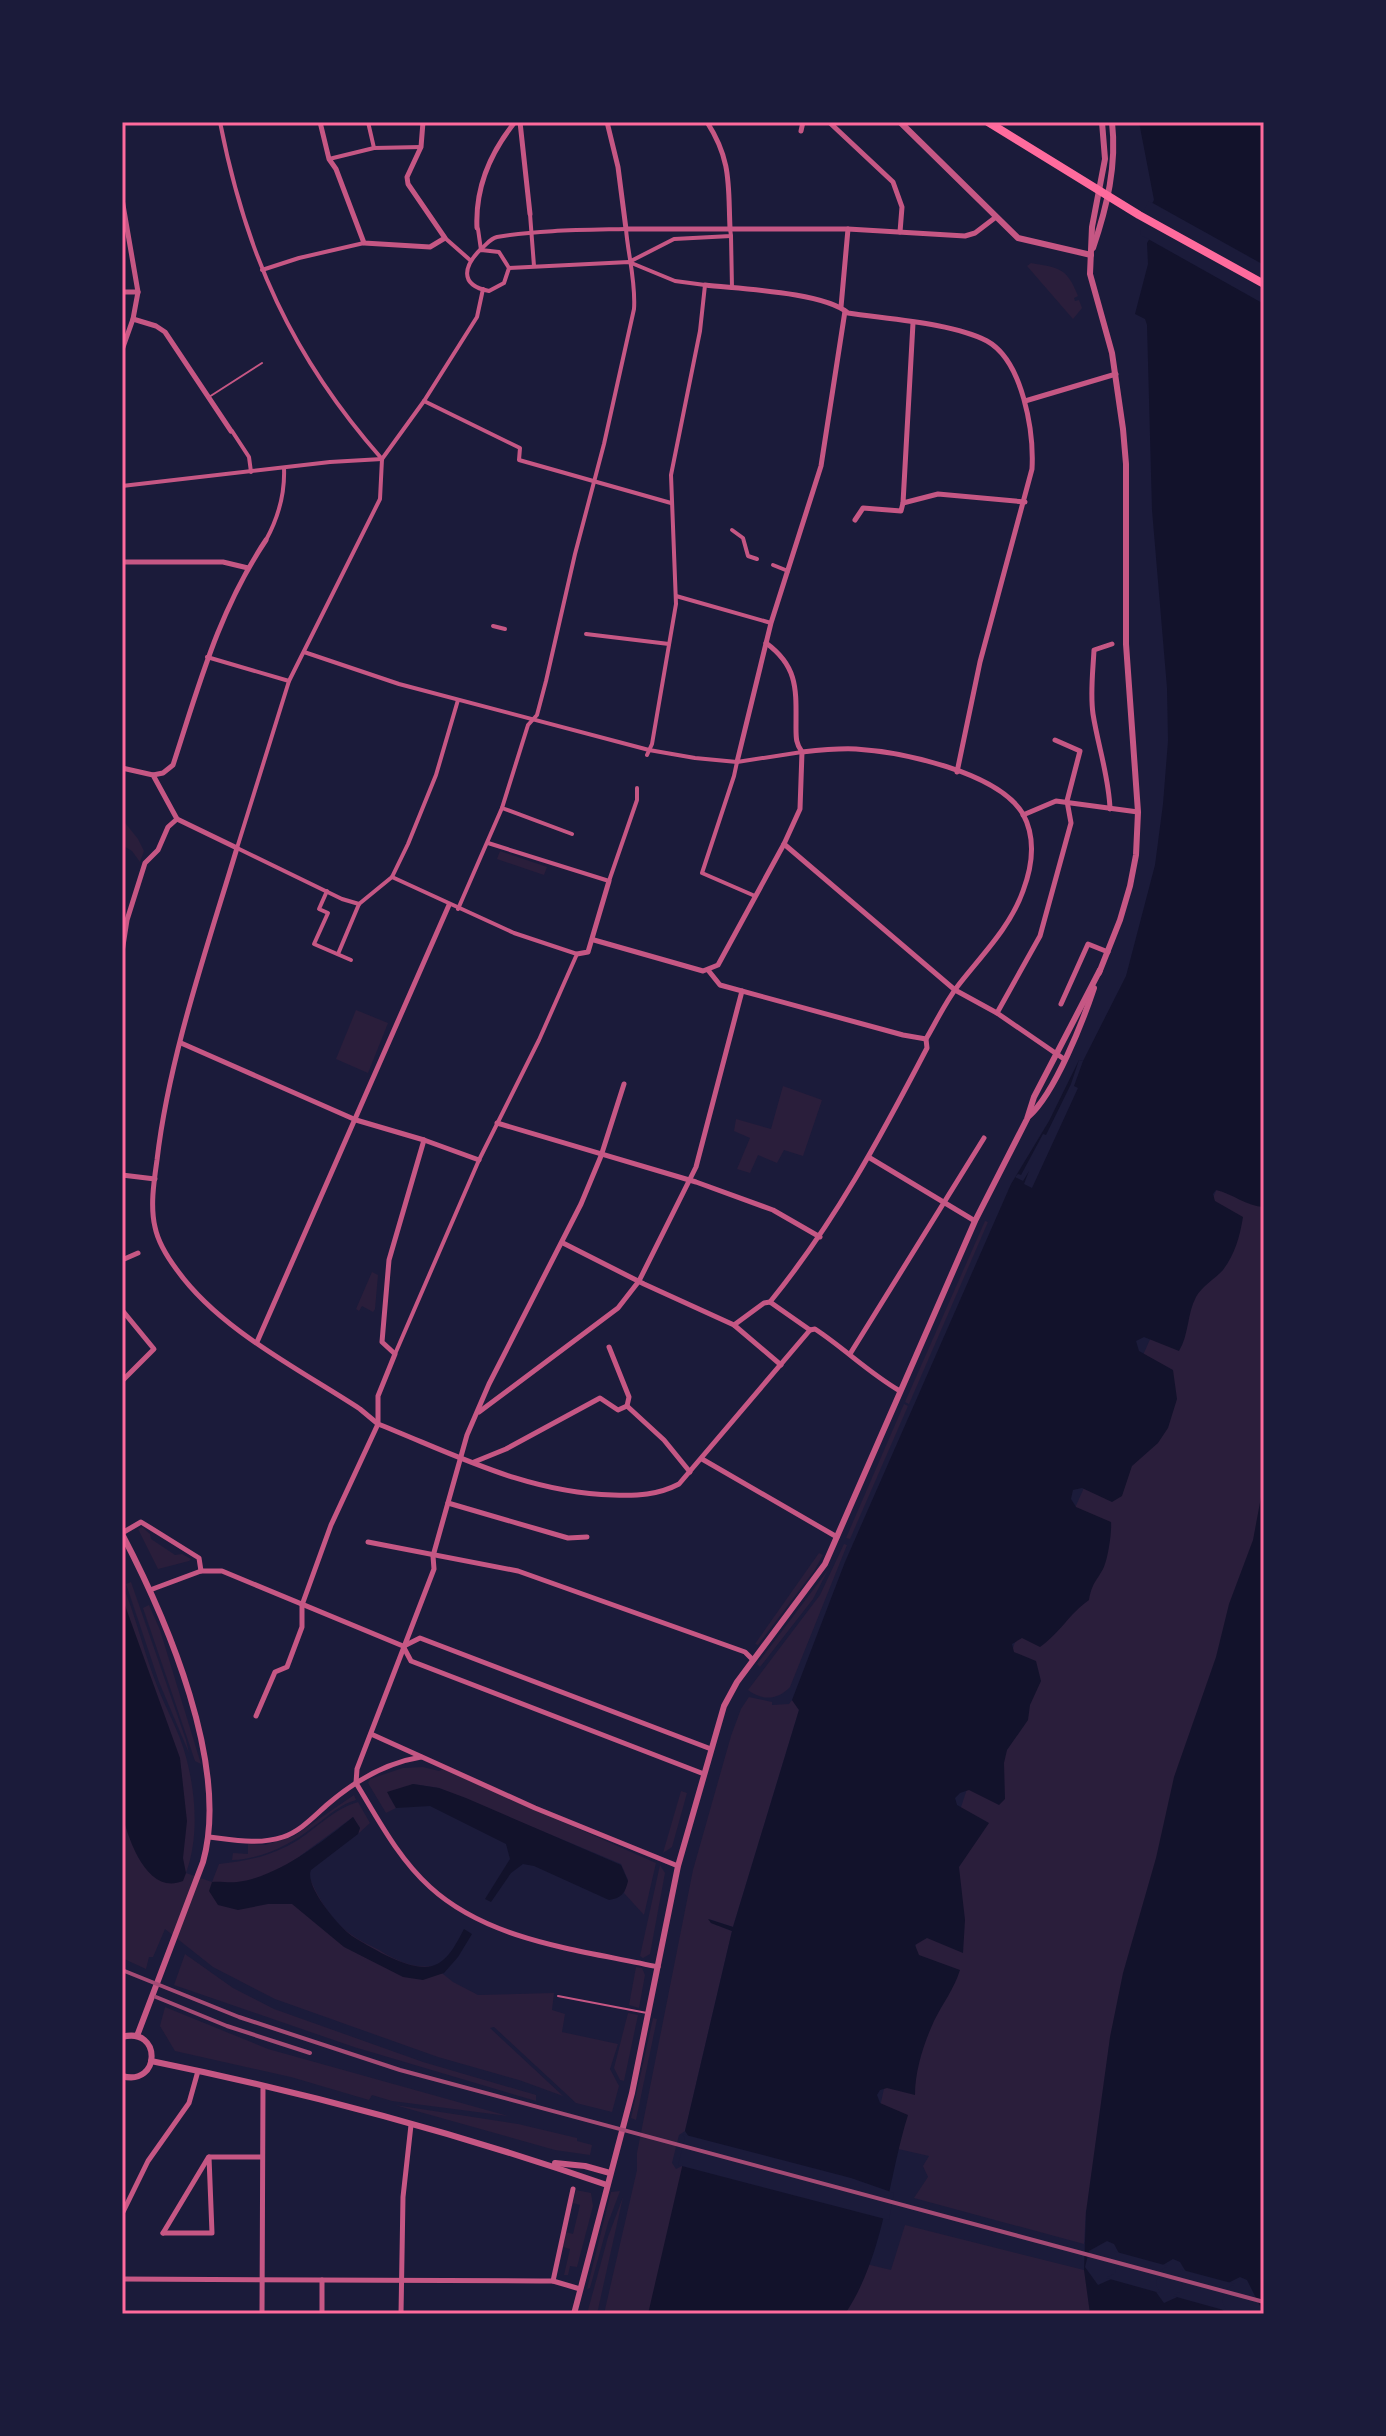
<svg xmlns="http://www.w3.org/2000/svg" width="1386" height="2436" font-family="Arial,sans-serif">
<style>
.green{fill:#2a1e3b}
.water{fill:#12122b;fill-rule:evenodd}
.pier{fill:#1b1b3a}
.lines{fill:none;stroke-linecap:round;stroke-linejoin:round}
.service{stroke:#c65784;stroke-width:2}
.pedestrian{stroke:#c65784;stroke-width:4}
.minor{stroke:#c65784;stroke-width:5}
.tertiary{stroke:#c65784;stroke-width:6}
.primary{stroke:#ff6b9d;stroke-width:8}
.rail{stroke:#a44b75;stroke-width:4}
.neatline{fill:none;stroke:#ff6b9d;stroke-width:3}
</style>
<rect width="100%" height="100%" fill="#1b1b3a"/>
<!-- green -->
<g class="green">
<path d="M1031 263C1060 268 1067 268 1078 296L1074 298 1075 301 1079 300 1082 308 1073 319 1027 266Z"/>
<path d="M122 819 138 839 144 851 140 862 132 851 122 845Z"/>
<path d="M500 851 547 867 544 875 497 859Z"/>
<path d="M356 1010 388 1023 368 1073 336 1059Z"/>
<path d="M783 1086 822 1100 803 1156 784 1150 777 1163 758 1155 750 1173 737 1169 750 1138 734 1131 736 1119 771 1129Z"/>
<path d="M1264 1101V2259L1086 2210 1084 2244 914 2198 928 2177 923 2166 929 2156 872 2143 915 1948 1014 1645 1216 1191Z"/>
<path d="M985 1221 988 1222 909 1404 905 1402Z"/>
<path d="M372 1272 378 1275 375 1309 373 1312 362 1306 359 1311 356 1309Z"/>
<path d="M904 1404 908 1406 850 1539 846 1538Z"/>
<path d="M142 1527 150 1534 151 1539 175 1555 182 1554 191 1559 189 1561 158 1569 138 1529Z"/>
<path d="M844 1544 847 1545 790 1687C778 1700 762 1701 748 1690L820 1595Z"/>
<path d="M819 1553 823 1555 814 1571 758 1645 755 1644Z"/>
<path d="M828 1570 813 1599 760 1667 757 1664Z"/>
<path d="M131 1582 186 1740 189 1753 159 1682 126 1584Z"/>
<path d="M122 1584C136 1616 143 1650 156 1683 165 1708 180 1732 186 1757 196 1794 199 1838 186 1873L212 1882 219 1864C248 1861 272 1856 298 1840 318 1827 334 1809 358 1802L370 1823 358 1834 360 1828 353 1817 300 1856C312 1884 325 1917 352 1935 360 1941 370 1945 379 1950 395 1960 413 1969 433 1966L453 1982 478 1995 554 1993 552 2010 565 2014 562 2032 618 2044 610 2069 619 2086 612 2112 576 2103 494 2027 490 2028 563 2096 519 2080 438 2057 275 1999 213 1967 165 1929 153 1957H149L146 1969 122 1958Z"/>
<path d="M149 1605 160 1630 201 1764 195 1761 143 1608Z"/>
<path d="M749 1697 772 1702V1705L789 1704 792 1700 799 1710 733 1927 709 1919 711 1923 732 1931 685 2131 679 2135 672 2163 676 2169 682 2166V2171L662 2314H604L637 2170V2153L693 1870 731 1736 741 1709Z"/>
<path d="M423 1767 439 1771 443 1769 656 1863 644 1915 624 1893 628 1880 621 1864 439 1788 413 1784 389 1796 396 1808 386 1813 368 1783 370 1779 403 1768Z"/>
<path d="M681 1791 687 1793 672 1847 663 1853Z"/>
<path d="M354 1795 356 1800C340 1804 327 1817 313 1827 290 1845 262 1859 232 1860L233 1853 248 1854V1844L265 1845 294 1836Z"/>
<path d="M660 1865 665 1873 650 1954 643 1958 640 1956Z"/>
<path d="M185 1954 233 1988 274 2009 423 2062 536 2095V2101L354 2047 174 1985Z"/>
<path d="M636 1967 642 1968 645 1975 639 2008 629 2005Z"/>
<path d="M165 2007 268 2049 508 2116 392 2101 372 2095 369 2100 291 2077 175 2051 160 2026Z"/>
<path d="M628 2013 638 2015 624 2081 620 2080 614 2068Z"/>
<path d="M653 2018 657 2019 636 2120 631 2118Z"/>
<path d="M395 2105 518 2124 577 2138V2141L592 2145 590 2155 555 2150Z"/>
<path d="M576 2190 591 2193 593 2206 577 2267 570 2266 568 2275H564L570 2249 563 2247 566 2232 573 2234 580 2205 573 2203Z"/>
<path d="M620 2191 608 2223 590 2288 587 2289 611 2192Z"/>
<path d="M623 2197 597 2314H587L608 2237Z"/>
<path d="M905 2225 1084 2270 1116 2314H826L841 2258 891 2270Z"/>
</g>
<!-- water -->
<g class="water">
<path d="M1139 122H1264V1207C1246 1206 1233 1194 1216 1190L1213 1194 1215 1201 1243 1217C1240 1236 1235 1254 1223 1270 1215 1279 1202 1286 1196 1297 1187 1314 1189 1335 1179 1351L1144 1337 1136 1341 1139 1351 1173 1370 1177 1399 1168 1428 1158 1443 1132 1466 1122 1496 1112 1502 1082 1488 1073 1490 1071 1499 1076 1507 1111 1522C1112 1531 1108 1560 1103 1569 1096 1582 1092 1583 1089 1600 1069 1614 1061 1632 1040 1647L1022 1638 1012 1644 1014 1652 1036 1661 1041 1681 1030 1705 1028 1720 1007 1750 1004 1763 1005 1799 999 1805 969 1790 960 1793 955 1798 957 1805 989 1823 959 1867 965 1920 963 1953 927 1938 915 1945 919 1955 960 1970C954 1989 943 2003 934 2021 924 2043 915 2070 915 2095L887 2088 880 2090 877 2095 880 2103 908 2115C887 2182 885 2254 845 2314H648L689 2137 685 2131 732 1931 711 1923 708 1919 733 1927 799 1710 792 1700 845 1562 1011 1184 1049 1121 1079 1060 1083 1061 1126 976 1155 865 1163 804 1168 741 1167 688 1152 510 1147 325 1145 319 1135 314 1148 264 1147 243 1150 238 1145 217 1154 200Z"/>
<path d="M1264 1481V2314L1247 2280 1240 2277 1222 2286 1218 2302 1225 2314H1090L1084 2270 1086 2212 1110 2037 1123 1973 1156 1858 1174 1777 1216 1657 1229 1604 1253 1540ZM1107 2241 1114 2244 1122 2259 1118 2276 1098 2285 1085 2267 1089 2251ZM1173 2259 1180 2262 1189 2277 1184 2294 1164 2303 1151 2285 1156 2269Z"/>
<path d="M122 1597 180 1758 187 1821 183 1858 186 1873 183 1881C147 1896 128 1839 122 1813Z"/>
<path d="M413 1784 439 1788 466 1798 621 1865 628 1881C625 1893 622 1898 609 1900L534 1866 523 1864 511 1873 491 1902 485 1899 510 1859 506 1844 430 1806 396 1808 387 1792Z"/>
<path d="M353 1817 360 1828 358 1834 311 1870C304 1886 339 1927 352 1936 370 1947 410 1972 432 1966 448 1962 457 1942 464 1929L472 1934 458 1957 444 1973 423 1980 403 1977 344 1947 292 1904H268L238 1910 218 1905 209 1891 212 1882C220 1881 228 1883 237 1882 276 1878 324 1841 353 1817Z"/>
</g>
<!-- pier -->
<g class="pier">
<path d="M1149 201 1264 265V304L1141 235 1140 230 1144 221 1141 216Z"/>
<path d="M1079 1060 1083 1061 1074 1086 1078 1088 1032 1188 1024 1184 1029 1171 1023 1181 1015 1177 1018 1174 1021 1175 1043 1134 1046 1135 1071 1084Z"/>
<path d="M682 2134 851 2178 894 2193 889 2220 678 2165 685 2138Z"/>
<path d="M1113 2251 1168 2266 1159 2271 1156 2284 1160 2293 1106 2278 1115 2273 1118 2260Z"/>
<path d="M1179 2269 1235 2284 1226 2289 1222 2302 1227 2311 1173 2296 1181 2291 1184 2278Z"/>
</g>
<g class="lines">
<!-- service -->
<g class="service">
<path d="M209 397 262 363"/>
<path d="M558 1996 647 2013"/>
</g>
<!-- pedestrian -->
<g class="pedestrian">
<path d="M220 122C246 255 292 357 382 459"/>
<path d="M368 122 374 148"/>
<path d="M329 159 374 148 421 147"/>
<path d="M530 214 534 266"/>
<path d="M478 229 481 250"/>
<path d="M731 236 732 288"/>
<path d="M445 238 470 260"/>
<path d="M481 250 499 252 509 268 504 283 489 291C458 285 464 265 482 248 488 243 490 239 497 237 538 230 584 230 626 229"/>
<path d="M629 262 674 239 731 236 730 228"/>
<path d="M509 268 629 262 675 281 705 285 700 331 671 475 676 604 652 744 647 755"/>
<path d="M262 270 299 258 364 243"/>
<path d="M424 401 520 448 519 460 671 503"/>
<path d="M232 431 249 457 251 472"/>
<path d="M382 459 424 401 477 317 483 289"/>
<path d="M122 486 330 462 382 459"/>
<path d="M732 530 743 538 748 556 757 559"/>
<path d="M266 540C278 518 285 492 284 468"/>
<path d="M773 565 788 571"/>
<path d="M676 596 771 623"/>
<path d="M493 626 505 629"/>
<path d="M586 634 669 644"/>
<path d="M304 652 399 684 649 750 695 758 737 762 802 752"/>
<path d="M207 657 289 681"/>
<path d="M737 762 734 776 702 873 755 896"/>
<path d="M502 808 572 834"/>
<path d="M488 843 609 881 637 800V788"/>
<path d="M392 877 514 933 577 954 539 1040 479 1160 395 1354"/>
<path d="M327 891 319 909 328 913 314 944 351 960"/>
<path d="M359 904 342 899 237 848 289 681 380 499 382 459"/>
<path d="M359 904 392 877 408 844 436 775 458 700"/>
<path d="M458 909 502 808 528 725 537 715 546 681 575 554 604 444 634 309C636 282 628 255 626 229"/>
<path d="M338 954 359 904"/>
</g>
<!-- minor -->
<g class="minor">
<path d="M320 122 329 159 336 169 364 243 430 247 445 238 408 184 407 177 421 147 423 122"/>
<path d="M520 122 530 214"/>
<path d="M607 122 618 167 626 229H848L965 236 975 233 996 217"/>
<path d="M707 122C732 161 728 185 730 228"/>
<path d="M829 122 893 182 902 207 900 232"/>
<path d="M801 131 803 122"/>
<path d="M122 199 138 292 133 319 122 350"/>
<path d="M477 228C475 187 490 153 515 122"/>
<path d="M705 285C739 289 823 292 848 313 887 319 953 323 987 341 1023 361 1034 432 1032 469L980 662 957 772"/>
<path d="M122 292H138"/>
<path d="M841 307 848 229"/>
<path d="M133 319 156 326 165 332 231 431"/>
<path d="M913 323 903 503 938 494 1025 502"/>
<path d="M1025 401 1116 374"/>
<path d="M855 520 863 508 901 511 903 503"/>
<path d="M122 562H223L248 568"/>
<path d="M766 643C799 667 796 691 796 728 796 738 796 744 802 752"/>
<path d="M737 762 771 623 821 466 845 311"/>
<path d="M122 768 153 775 177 819 237 848C207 948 169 1057 157 1160 154 1181 150 1206 155 1227 158 1242 168 1258 177 1270 220 1330 299 1369 360 1409L378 1424C456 1455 527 1493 613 1495 637 1496 658 1495 679 1484L810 1330"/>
<path d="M153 775 163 773 173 765C199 685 219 610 266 540"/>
<path d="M1110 809C1109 777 1098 746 1093 714 1090 693 1093 671 1094 650L1112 644"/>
<path d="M1023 815 1056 801 1138 812"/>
<path d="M784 844 955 990 997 1013 1064 1059"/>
<path d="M594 940 703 971 718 965 784 844 800 809 802 752"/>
<path d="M122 952 127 920 145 863 158 850 168 827 177 819"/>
<path d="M577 954 588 952 609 881"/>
<path d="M708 970 720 985 903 1035 926 1039"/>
<path d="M1061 1004 1088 944 1108 952"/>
<path d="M997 1013 1040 936 1071 823 1067 801 1080 751 1055 740"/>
<path d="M181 1043 356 1120 424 1140 479 1160"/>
<path d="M497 1123 696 1182 773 1210 820 1237"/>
<path d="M870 1158 975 1221"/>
<path d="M122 1175 155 1179"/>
<path d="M563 1243 644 1284 734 1325 781 1365"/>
<path d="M122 1260 138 1253"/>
<path d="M770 1302 810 1330 815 1329C844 1348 869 1373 900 1391"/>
<path d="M122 1310 154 1349 122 1381"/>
<path d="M734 1325 764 1303 770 1302C835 1222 880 1138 927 1048L926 1039C936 1022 945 1003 957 987 980 957 1010 928 1023 891 1032 867 1036 838 1023 814 998 772 902 752 856 749 838 748 820 750 802 752"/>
<path d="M257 1342 449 905"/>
<path d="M609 1347 629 1397 627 1406"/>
<path d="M850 1354 984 1138"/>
<path d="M627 1406 664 1440 690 1472"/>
<path d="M479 1412 618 1308 639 1281 696 1167 742 991"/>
<path d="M702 1459 837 1537"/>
<path d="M474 1462 506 1449 600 1398 618 1410 627 1406"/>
<path d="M448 1503 568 1538 587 1537"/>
<path d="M122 1533 141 1522 199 1558 201 1571"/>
<path d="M368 1542 518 1571 745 1652 753 1660"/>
<path d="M150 1590 201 1571H222L403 1646 411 1661 704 1774"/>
<path d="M404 1646 420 1638 711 1749"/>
<path d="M256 1716 275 1672 287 1667 302 1627V1605L331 1525 378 1424V1396L395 1354 382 1342 389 1260 424 1140"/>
<path d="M371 1734 535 1808 678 1866"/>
<path d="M356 1783 357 1769 434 1569 433 1556 467 1435 489 1384 581 1204 601 1156 624 1084"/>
<path d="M356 1783C378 1819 398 1858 430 1887 490 1942 582 1950 658 1967"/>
<path d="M209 1837C234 1840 259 1845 283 1837 301 1831 314 1816 328 1804 356 1780 385 1763 421 1757"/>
<path d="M209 2157H262"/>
<path d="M122 2214 148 2161 189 2103 198 2071"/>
<path d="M163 2233H212L209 2157"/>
<path d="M163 2233 208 2158"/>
<path d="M122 2279 540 2281H553L580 2289"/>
<path d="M322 2280V2314"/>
<path d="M553 2281 573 2189"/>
<path d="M262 2314 263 2086"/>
<path d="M401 2314 403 2197 411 2125"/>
</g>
<!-- tertiary -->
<g class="tertiary">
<path d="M900 122 1018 238 1091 255"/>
<path d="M1093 248C1107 207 1117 165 1112 122"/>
<path d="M1099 973 1120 920 1130 886 1136 855 1138 812 1126 644V464L1123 429 1112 353 1090 274 1092 227 1105 159 1102 122"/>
<path d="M1029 1116C1055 1093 1083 1021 1094 988"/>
<path d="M122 1534C167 1620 230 1766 203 1862L137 2036"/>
<path d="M122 2037C162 2026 161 2087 122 2076"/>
<path d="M151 2061C304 2092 460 2134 607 2185"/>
<path d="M555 2163 585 2166 610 2173"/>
<path d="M574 2314 632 2093 678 1866 724 1706 737 1682 825 1564 975 1221 1027 1119 1034 1097 1100 970"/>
</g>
<!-- primary -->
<path class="primary" d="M988 122 1139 215 1264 284"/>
<!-- rail -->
<g class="rail">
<path d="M122 1970 239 2017 400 2070 1264 2302"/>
<path d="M156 1997 227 2026 310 2053"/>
</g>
</g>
<!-- border -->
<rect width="1386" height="2436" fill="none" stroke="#1b1b3a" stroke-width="248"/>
<rect x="124" y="124" width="1138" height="2188" class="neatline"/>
</svg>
